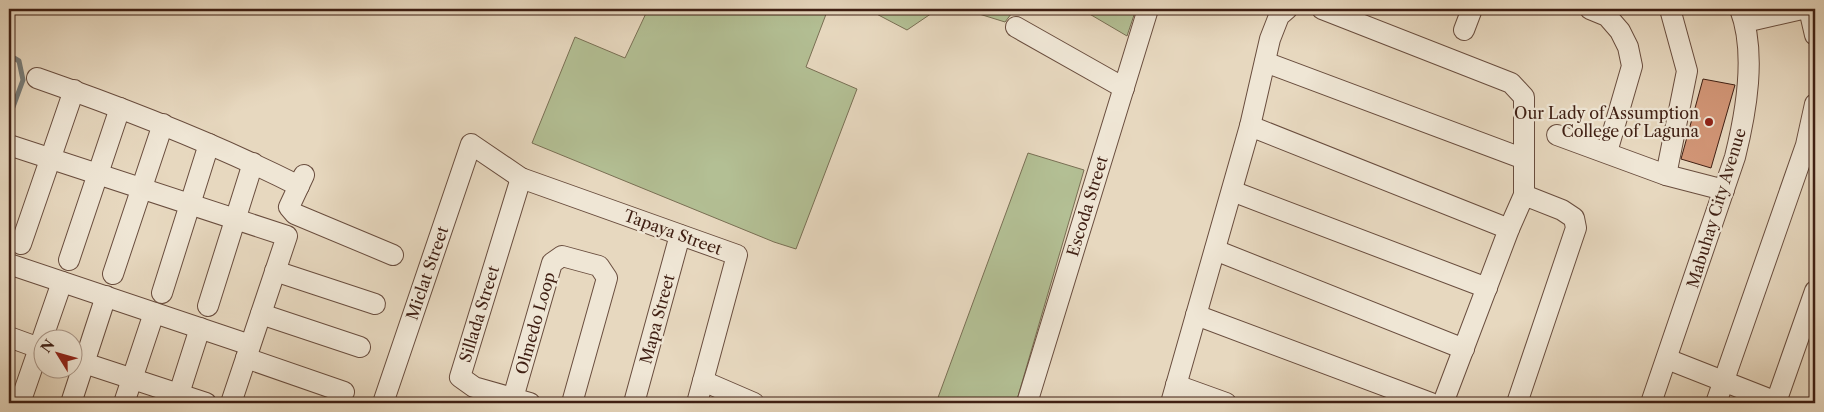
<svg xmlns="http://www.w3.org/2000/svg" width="1824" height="412" font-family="'Libre Caslon Text',serif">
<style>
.green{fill:#b3bf94;stroke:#796f54}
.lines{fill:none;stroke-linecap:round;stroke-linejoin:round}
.stream{stroke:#767b78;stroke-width:5}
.building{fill:#d29677;stroke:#3f1f13}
.minor-casing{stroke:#694d3e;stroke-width:22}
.minor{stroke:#efe6d5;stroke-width:20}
.poi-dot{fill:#8f2418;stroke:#efe6d5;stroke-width:2}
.labels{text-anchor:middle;stroke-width:4.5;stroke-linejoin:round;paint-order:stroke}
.poi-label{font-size:16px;fill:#3f1f13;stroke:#efe6d5;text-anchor:end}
.street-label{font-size:16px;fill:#3f1f13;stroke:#efe6d5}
</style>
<rect width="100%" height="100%" fill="#e7d8bf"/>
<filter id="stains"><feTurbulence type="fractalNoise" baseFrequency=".004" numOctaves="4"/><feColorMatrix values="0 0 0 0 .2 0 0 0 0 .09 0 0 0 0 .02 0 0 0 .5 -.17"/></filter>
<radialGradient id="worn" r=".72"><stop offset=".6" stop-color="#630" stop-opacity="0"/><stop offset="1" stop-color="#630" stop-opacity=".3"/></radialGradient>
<!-- green -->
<g class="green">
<path d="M648 9H828L806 67 857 89 796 249 774 242 532 143 575 37 625 58Z"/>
<path d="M867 9H938L907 30Z"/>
<path d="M963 9H1015L1005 22Z"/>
<path d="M1081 9H1136L1127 36Z"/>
<path d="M1028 153 1084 170 1016 403H936Z"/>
</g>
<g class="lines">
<!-- stream -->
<path class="stream" d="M9 55 19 61 23 80 9 118"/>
</g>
<!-- building -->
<path class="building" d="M1703 79 1735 85 1711 168 1681 159Z"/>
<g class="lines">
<!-- minor casing -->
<g class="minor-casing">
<g id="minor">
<path d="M1322 9 1511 83 1524 97V195"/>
<path d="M1590 9 1607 16 1620 31 1628 47 1632 66 1607 152"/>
<path d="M1809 9 1815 35"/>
<path d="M1745 22 1802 9"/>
<path d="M1016 27 1124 88"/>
<path d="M1464 30 1472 9"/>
<path d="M1265 62 1524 159"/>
<path d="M37 78C126 109 214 143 299 186"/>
<path d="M1250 126 1270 39 1279 16 1287 9"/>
<path d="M1557 135 1666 175 1724 190"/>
<path d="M9 145 287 236 231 403"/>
<path d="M304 175 289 207 295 214 393 255"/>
<path d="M1666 175 1687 71 1670 9"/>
<path d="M521 178 460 377 474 387 530 403"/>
<path d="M1232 191 1487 288"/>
<path d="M21 244 74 90"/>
<path d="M1215 250 1464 349"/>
<path d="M69 260 120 108"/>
<path d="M9 264 250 345"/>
<path d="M275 271 375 304"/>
<path d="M113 274 163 124"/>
<path d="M162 293 209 144"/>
<path d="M208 306 253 163"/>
<path d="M261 314 360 347"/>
<path d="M1196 315 1431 403"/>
<path d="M9 337 42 349"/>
<path d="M246 358 344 392"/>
<path d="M72 359 206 403"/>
<path d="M1667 359 1779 403"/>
<path d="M703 381 754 403"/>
<path d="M1176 385 1226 403"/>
<path d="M513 398 552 263 562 256 599 266 607 278 572 403"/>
<path d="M1776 402 1815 291"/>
<path d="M20 403 62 282"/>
<path d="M71 403 106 296"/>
<path d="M124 403 154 313"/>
<path d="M176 403 200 328"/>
<path d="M383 403 471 144 521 178 737 255 697 403"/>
<path d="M634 403 680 235"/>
<path d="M1027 403 1148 9"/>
<path d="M1171 403 1250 126 1509 229"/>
<path d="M1443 403 1509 229 1524 195 1562 210 1574 218 1576 228 1517 403"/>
<path d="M1651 403 1735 157C1746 113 1757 53 1740 9"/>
<path d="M1716 403 1806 145 1815 104"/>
</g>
</g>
<!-- minor -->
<use href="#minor" class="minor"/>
</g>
<!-- markers -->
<circle class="poi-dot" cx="1709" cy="122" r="5"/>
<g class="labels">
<!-- poi labels -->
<g class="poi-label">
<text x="1699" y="119">Our Lady of Assumption<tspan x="1699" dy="18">College of Laguna</tspan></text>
</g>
<!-- street labels -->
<g class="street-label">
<text transform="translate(1087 206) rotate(-73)" y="6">Escoda Street</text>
<text transform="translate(1716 208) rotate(-73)" y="6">Mabuhay City Avenue</text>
<text transform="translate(673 232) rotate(20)" y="6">Tapaya Street</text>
<text transform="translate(427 273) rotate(-71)" y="6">Miclat Street</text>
<text transform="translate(479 314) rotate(-73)" y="6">Sillada Street</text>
<text transform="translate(657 319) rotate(-75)" y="6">Mapa Street</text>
<text transform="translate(535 323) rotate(-74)" y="6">Olmedo Loop</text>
</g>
</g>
<!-- margin -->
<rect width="1824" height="412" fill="none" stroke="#e7d8bf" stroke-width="30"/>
<rect x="10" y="10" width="1804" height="392" fill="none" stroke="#3f1f13" stroke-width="2.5"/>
<rect x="15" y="15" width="1794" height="382" fill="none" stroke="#3f1f13"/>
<!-- north arrow -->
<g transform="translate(58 354) rotate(307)"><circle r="24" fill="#efe6d5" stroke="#a99687"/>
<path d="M0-4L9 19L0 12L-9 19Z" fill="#8f2418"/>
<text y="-8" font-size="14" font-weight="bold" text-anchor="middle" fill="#3f1f13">N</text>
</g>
<rect width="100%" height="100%" filter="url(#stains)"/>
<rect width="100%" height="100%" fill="url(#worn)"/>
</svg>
